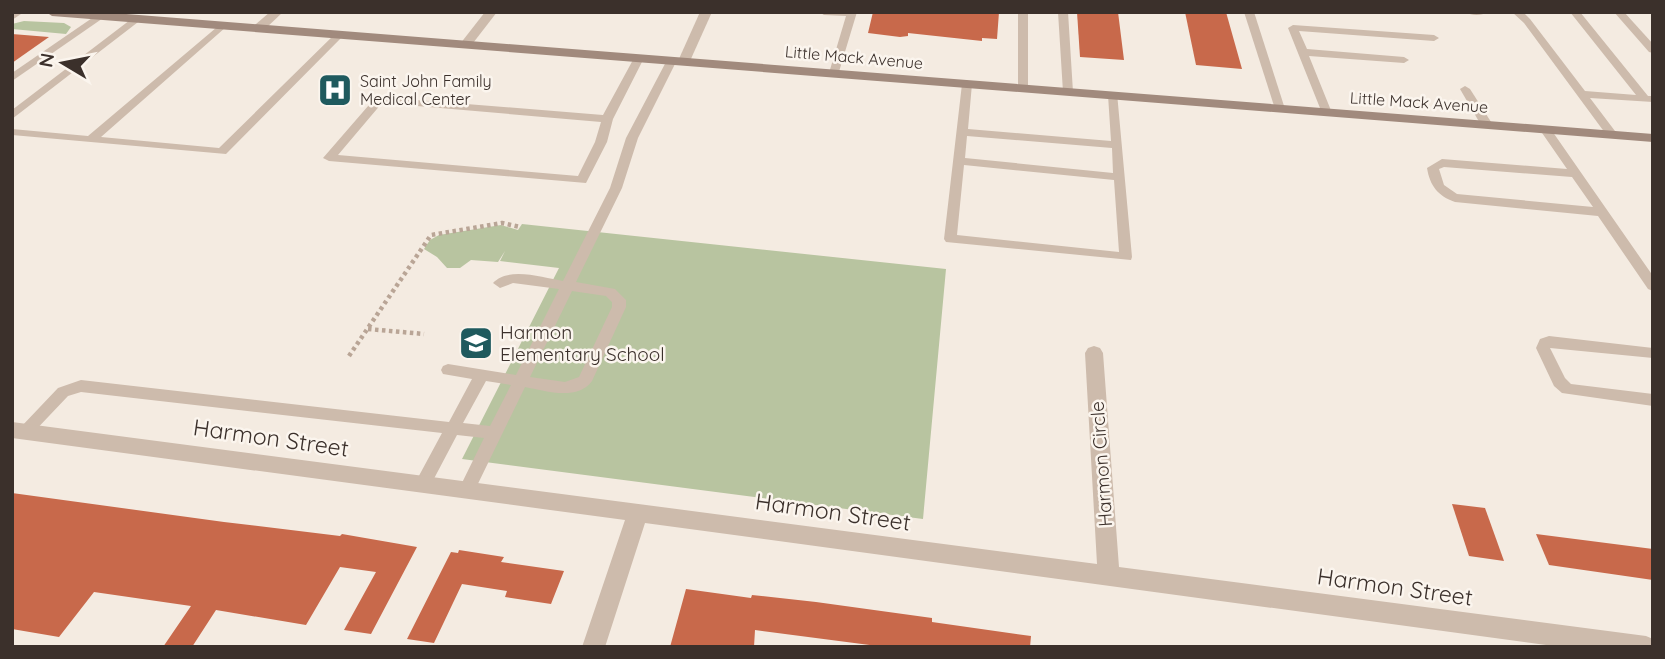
<svg xmlns="http://www.w3.org/2000/svg" width="1665" height="659" font-family="Quicksand,sans-serif">
<style>
.green{fill:#b8c4a0}
.building{fill:#c8694b}
.lines{fill:none;stroke-linecap:round;stroke-linejoin:round}
.path{stroke:#b9a596;stroke-width:4.5;stroke-dasharray:3.5 3.5;stroke-linecap:butt}
.lane{fill:#cdbbac;fill-rule:evenodd}
.street{fill:#cdbbac;fill-rule:evenodd}
.secondary{fill:#a18a7d;fill-rule:evenodd}
.labels{text-anchor:middle;stroke-width:5;stroke-linejoin:round;paint-order:stroke}
.far-street-label{font-size:16px;fill:#3b302b;stroke:#fbf5ee}
.far-poi-label{font-size:16px;fill:#3b302b;stroke:#fbf5ee;text-anchor:start}
.poi-label{font-size:19px;fill:#3b302b;stroke:#fbf5ee;text-anchor:start}
.street-label{font-size:19px;fill:#3b302b;stroke:#fbf5ee}
.near-street-label{font-size:23px;fill:#3b302b;stroke:#fbf5ee}
</style>
<rect width="100%" height="100%" fill="#f4ebe1"/>
<!-- green -->
<g class="green">
<path d="M24 21 64 23 71 27 66 34 12 29V24Z"/>
<path d="M522 224 946 269 923 519 462 459 559 268 500 261 505 251 498 262 471 260 460 268H447L437 257 424 249 430 240 439 235 501 225 518 230Z"/>
</g>
<!-- building -->
<g class="building">
<path d="M873 12H999L997 39 982 38V41L908 33V36L900 37 868 33Z"/>
<path d="M1077 12H1118L1124 60 1080 57Z"/>
<path d="M1185 12H1226L1242 69 1196 65Z"/>
<path d="M12 34 49 37 12 63Z"/>
<path d="M12 493 224 522 340 536 342 534 417 547 371 634 344 630 376 572 340 567 306 625 216 610 192 647H163L191 606 94 592 59 637 12 629Z"/>
<path d="M1452 504 1485 508 1504 561 1469 556Z"/>
<path d="M1536 534 1653 549V580L1549 565Z"/>
<path d="M459 550 504 557 501 562 564 571 551 604 505 597 507 591 462 584 434 643 407 639 451 552 458 553Z"/>
<path d="M686 589 751 598 752 595 816 602 932 618V622L1031 636 1030 647H885L755 630 754 647H670Z"/>
</g>
<g class="lines">
<!-- path -->
<g class="path">
<path d="M368 329 424 334"/>
<path d="M349 356 431 235 502 223 520 227"/>
</g>
<!-- lane -->
<g class="lane">
<path d="M12 12H24L12 20Z"/>
<path d="M819 12H857L838 75H830L829 73 846 16 824 15Z"/>
<path d="M1018 12H1028V88L1023 91 1018 88Z"/>
<path d="M1058 12H1068L1073 92 1068 95 1063 92Z"/>
<path d="M1244 12H1254L1285 109 1284 111 1280 112 1275 109Z"/>
<path d="M1466 12H1487C1482 16 1471 16 1466 12Z"/>
<path d="M1512 12H1523L1530 19 1585 91 1636 95 1570 12H1580L1648 96H1653V102L1590 98 1618 135 1616 137H1608L1524 23Z"/>
<path d="M1614 12H1624L1653 44V53L1649 52Z"/>
<path d="M98 14 106 16 12 81V73Z"/>
<path d="M134 17 142 19 12 119V110Z"/>
<path d="M223 22 228 25 226 27 101 137 219 148 337 32 345 34 226 154 12 135V129L88 136Z"/>
<path d="M1293 25 1434 35 1439 38 1434 41 1299 31 1307 49 1404 57 1409 60 1404 63 1309 56 1332 113 1327 116 1322 113 1288 28Z"/>
<path d="M639 55 644 58 613 119 607 142 586 183 329 161 323 158 375 98 379 97 603 115 634 58ZM382 103 601 122 595 142 578 176 338 155Z"/>
<path d="M672 57 677 60 638 138 622 188 576 282 615 289 626 300V307L592 381C578 401 545 391 525 387L472 496 466 498 460 496 458 491 484 438 457 435 428 490 422 492 416 490 414 485 442 433 81 392 68 396 30 436 25 438 20 436 17 432 20 428 58 388 81 380 449 422 472 379 443 374 441 370 443 366 448 364 516 375 559 289 513 283 500 288 493 283C509 266 543 278 563 281L610 188 626 138 667 60ZM572 291 606 296 612 302V307L579 377 565 382 530 377ZM486 381 511 385 490 426 463 423Z"/>
<path d="M967 81 972 84 968 129 1111 141 1108 95 1109 93H1117L1132 257 1131 260 946 242 944 239 962 84ZM967 136 1112 148 1113 173 965 158ZM964 165 1114 180 1119 252 957 235Z"/>
<path d="M1465 86 1470 89 1493 125 1491 127 1487 128 1481 125 1460 89Z"/>
<path d="M1546 127 1550 128 1653 276V291L1648 289 1598 216 1455 202C1438 196 1430 186 1427 168L1442 159 1567 169 1540 130ZM1444 167 1572 177 1593 207 1457 194 1444 185 1439 169Z"/>
<path d="M1549 336 1653 348V358L1550 348 1565 378 1571 384 1653 394V406L1562 393 1554 386 1536 348 1540 339Z"/>
</g>
<!-- street -->
<g class="street">
<path d="M270 12H283L264 30H256V24Z"/>
<path d="M485 12H497L470 47H462L460 44Z"/>
<path d="M700 12H712L690 61 684 65 679 64 678 61Z"/>
<path d="M1094 346 1100 348 1103 353 1119 567 1646 636 1653 639V647H1561L645 523 605 647H582L625 520 12 438V422L1097 564 1085 353 1088 348Z"/>
</g>
<!-- secondary -->
<path class="secondary" d="M46 12H101L1653 134V142L52 16Z"/>
</g>
<!-- icons -->
<defs>
<g id="hospital-square" transform="scale(1.75)"><rect x="-9" y="-9" width="18" height="18" rx="4" fill="#1f5a5e" stroke="#fbf5ee"/><path d="M-5-5h3v3.5h4V-5h3V5h-3V1.5h-4V5h-3Z" fill="#fff"/></g>
<g id="school-square" transform="scale(1.75)"><rect x="-9" y="-9" width="18" height="18" rx="4" fill="#1f5a5e" stroke="#fbf5ee"/><path d="M0-5L7-2L0 1L-7-2ZM-4 1L0 2.5L4 1V4Q0 6-4 4Z" fill="#fff"/></g>
</defs>
<g fill-rule="evenodd">
<use href="#hospital-square" x="335" y="90"/>
<use href="#school-square" x="476" y="343"/>
</g>
<g class="labels">
<!-- far-street labels -->
<g class="far-street-label">
<text transform="translate(854 57) rotate(5)" y="6">Little Mack Avenue</text>
<text transform="translate(1419 102) rotate(4)" y="6">Little Mack Avenue</text>
</g>
<!-- far-poi labels -->
<g class="far-poi-label">
<text x="360" y="87">Saint John Family<tspan x="360" dy="18">Medical Center</tspan></text>
</g>
<!-- poi labels -->
<g class="poi-label">
<text x="500" y="339">Harmon<tspan x="500" dy="22">Elementary School</tspan></text>
</g>
<!-- street labels -->
<g class="street-label">
<text transform="translate(1101 464) rotate(-94)" y="7">Harmon Circle</text>
</g>
<!-- near-street labels -->
<g class="near-street-label">
<text transform="translate(271 438) rotate(8)" y="8">Harmon Street</text>
<text transform="translate(833 512) rotate(8)" y="8">Harmon Street</text>
<text transform="translate(1395 587) rotate(8)" y="8">Harmon Street</text>
</g>
</g>
<!-- border -->
<rect width="1665" height="659" fill="none" stroke="#3b302b" stroke-width="28"/>
<!-- north arrow -->
<g transform="translate(63 63) rotate(280)" stroke="#fbf5ee" stroke-width="5" paint-order="stroke">
<path d="M0-5L12 26L0 18L-12 26Z" fill="#3b302b"/>
<text y="-10" font-size="19" font-weight="bold" text-anchor="middle" fill="#3b302b">N</text>
</g>
</svg>
